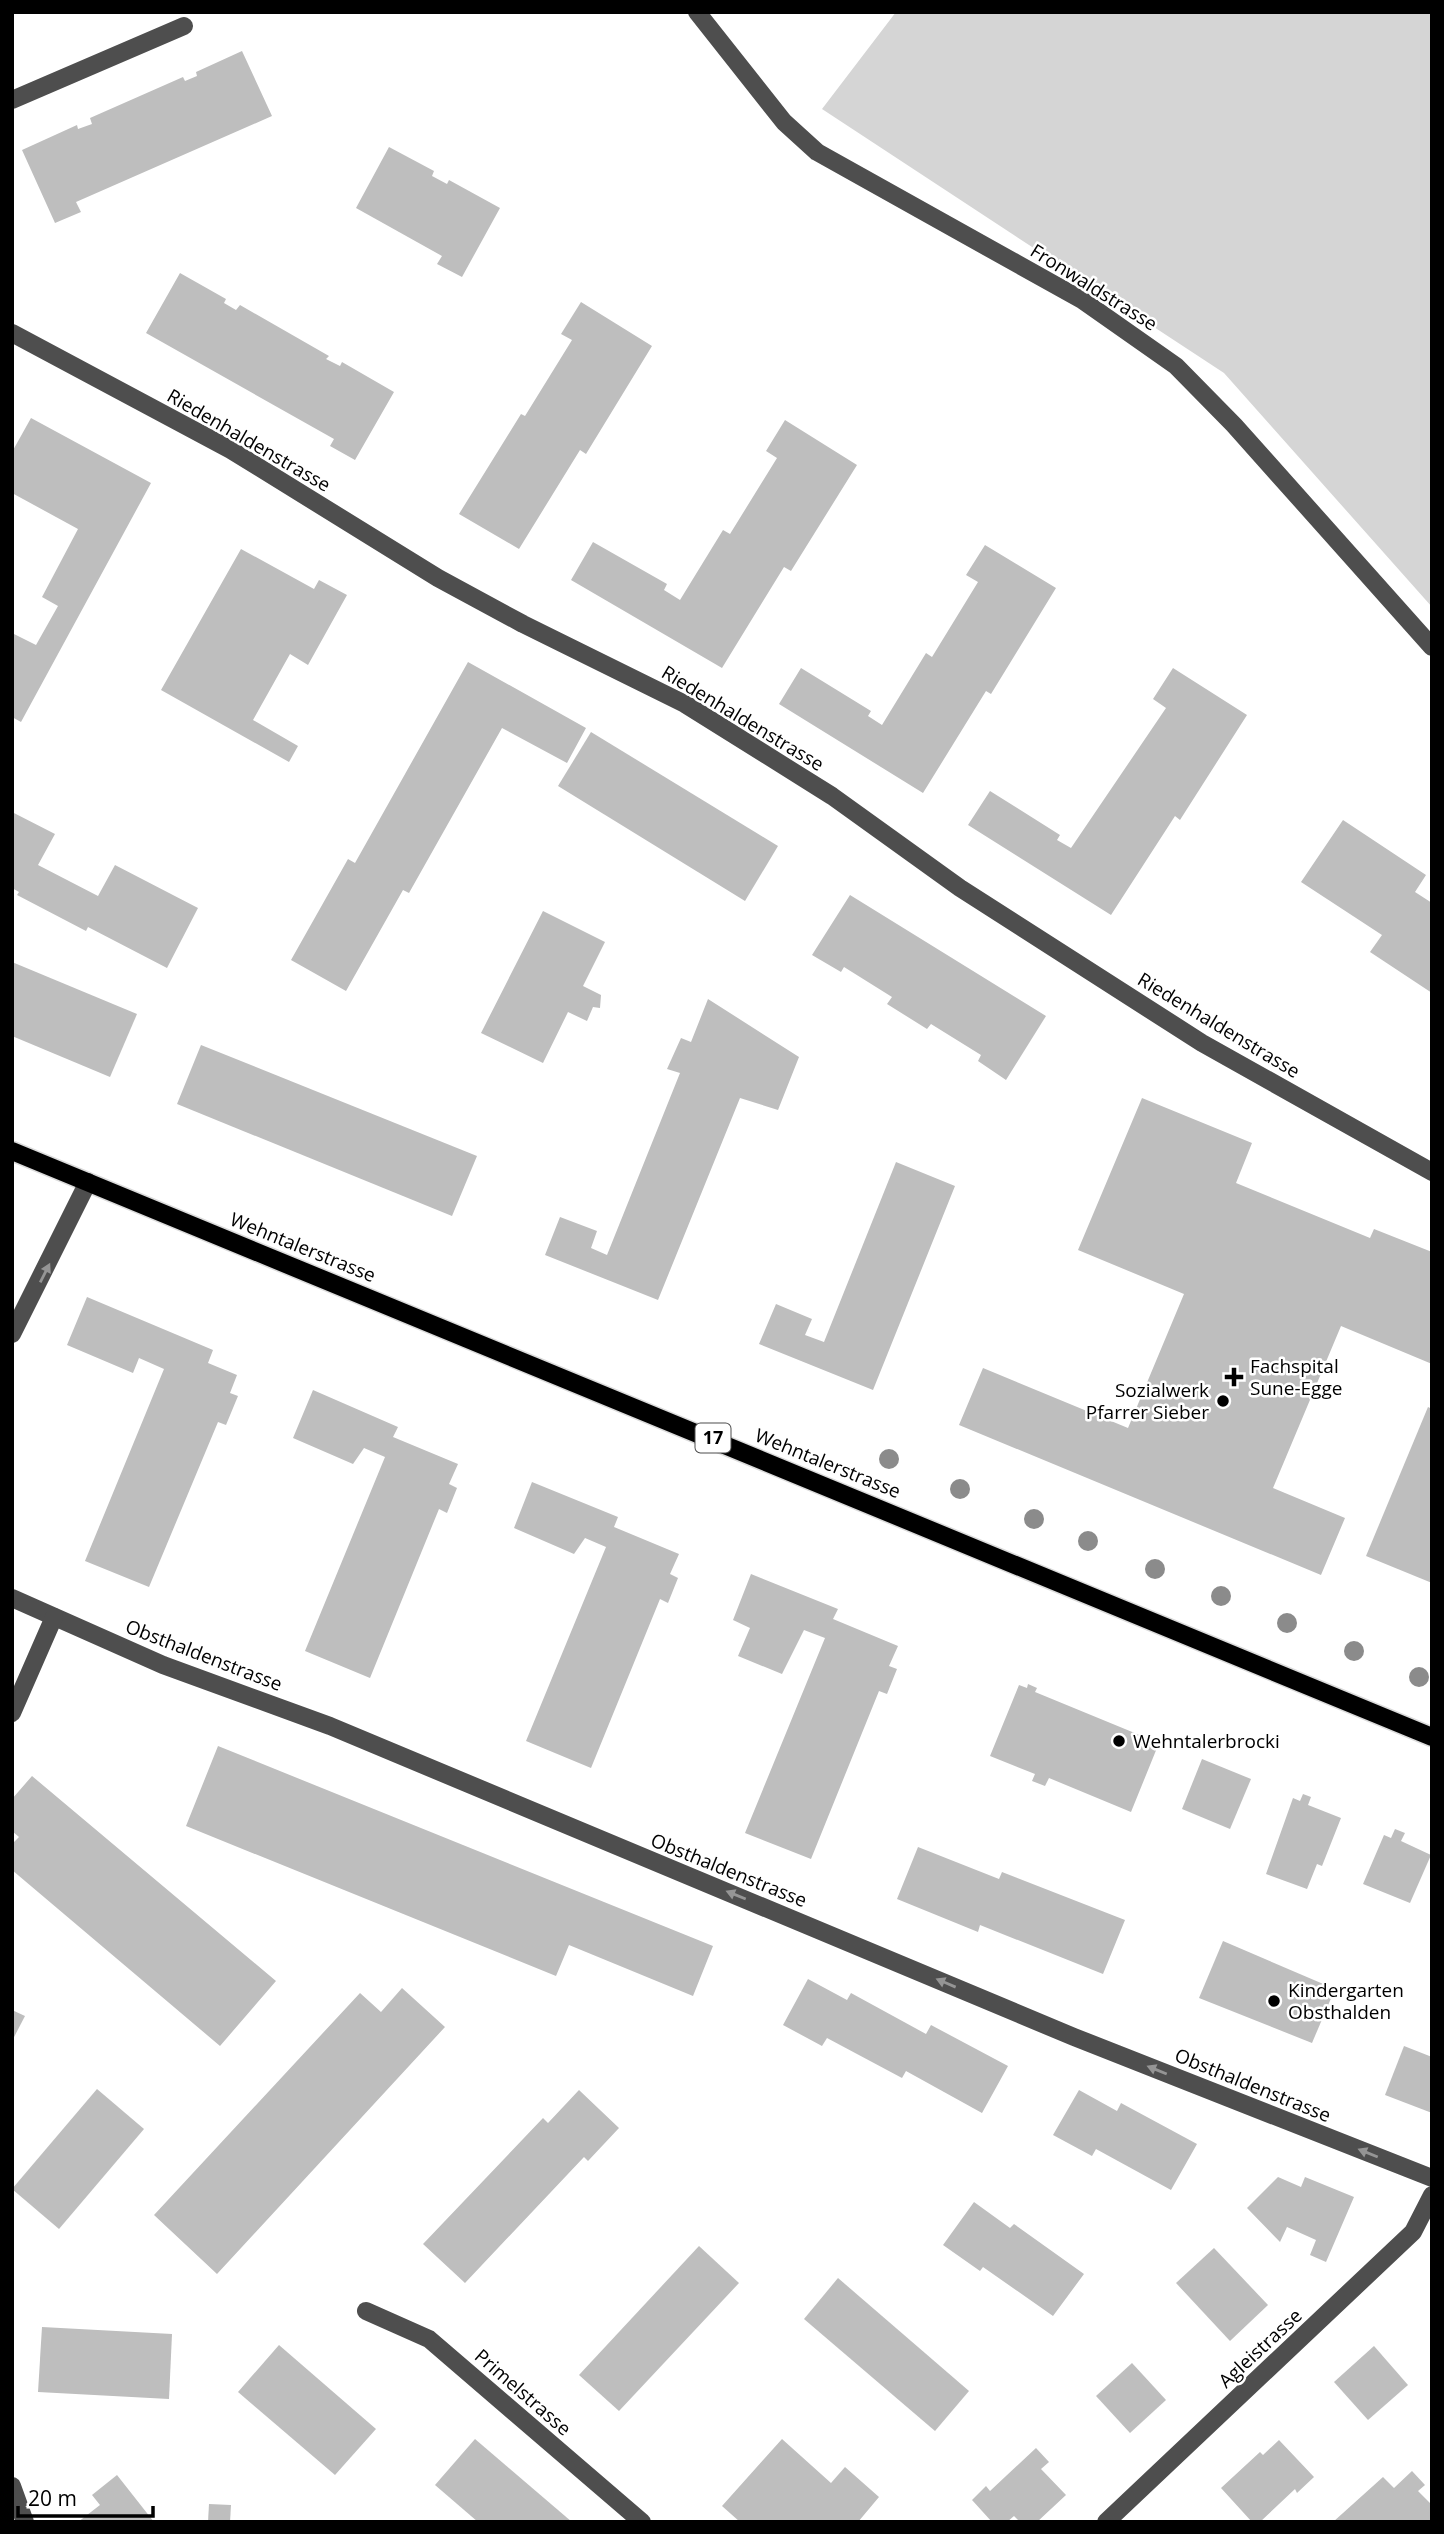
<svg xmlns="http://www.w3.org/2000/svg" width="1444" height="2534" font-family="'Open Sans',sans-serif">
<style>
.green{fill:#d5d5d5}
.building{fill:#bebebe}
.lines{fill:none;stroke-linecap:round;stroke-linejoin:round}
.major-casing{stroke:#dbdbdb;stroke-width:21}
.minor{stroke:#4e4e4e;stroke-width:18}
.major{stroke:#000;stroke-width:18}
.tree{fill:#8b8b8b}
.oneway{fill:#959595}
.poi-dot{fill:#000;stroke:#fff;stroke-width:2.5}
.labels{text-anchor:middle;stroke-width:5;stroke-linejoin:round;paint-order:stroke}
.shield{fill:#fff;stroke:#4c4c4c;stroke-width:2}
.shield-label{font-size:18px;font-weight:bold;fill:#000}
.street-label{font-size:19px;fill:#000;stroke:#fff}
.poi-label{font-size:19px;fill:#000;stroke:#fff;text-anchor:start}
</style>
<rect width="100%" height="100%" fill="#fff"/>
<!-- green -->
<path class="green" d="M896 12H1432V607L1224 373 822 109Z"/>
<!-- building -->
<g class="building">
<path d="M242 51 272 116 76 202 81 212 55 223 22 150 77 125 78 129 92 124 90 118 183 77 185 81 197 76 196 72Z"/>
<path d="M389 147 434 171 432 176 447 184 449 180 500 208 462 277 437 264 442 256 356 208Z"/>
<path d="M180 273 226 299 224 303 236 310 240 305 329 356 326 359 340 366 342 362 394 392 355 460 330 446 334 439 146 333Z"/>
<path d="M581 302 652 346 586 454 580 450 519 549 459 514 521 414 525 416 572 340 561 334Z"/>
<path d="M31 418 151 483 21 722 12 717V633L36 645 58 606 42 597 78 529 12 493V452Z"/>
<path d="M785 420 857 465 791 571 784 567 722 668 571 580 593 542 667 584 664 590 680 600 723 530 730 534 777 458 766 451Z"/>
<path d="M985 545 1056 588 991 694 986 691 923 793 779 704 801 668 871 711 868 716 882 725 926 653 932 657 978 582 966 575Z"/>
<path d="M241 549 314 589 319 580 347 595 308 665 290 654 253 720 298 746 289 762 161 690Z"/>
<path d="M468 662 586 728 567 763 502 728 409 893 403 890 346 991 291 960 348 859 355 863Z"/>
<path d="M1173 668 1247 715 1180 820 1175 816 1111 915 968 825 990 791 1060 835 1057 840 1071 848 1166 708 1153 699Z"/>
<path d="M591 732 778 846 745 901 558 786Z"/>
<path d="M12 812 55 834 38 865 98 896 115 865 198 908 167 968 88 927 86 931 17 895 19 892 12 888Z"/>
<path d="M1343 820 1426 875 1415 892 1432 903V993L1370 952 1382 935 1301 882Z"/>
<path d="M850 895 1046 1016 1006 1080 978 1061 981 1055 931 1024 927 1029 887 1004 892 997 844 967 841 972 812 955Z"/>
<path d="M543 911 605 942 583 986 601 995 600 1008 593 1007 587 1021 568 1012 543 1063 481 1033Z"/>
<path d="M12 962 137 1014 110 1077 12 1036Z"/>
<path d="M708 999 799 1057 778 1110 740 1098 658 1300 545 1255 560 1217 597 1231 591 1248 607 1255 680 1073 667 1069 681 1038 691 1042Z"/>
<path d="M201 1045 477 1156 452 1216 177 1104Z"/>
<path d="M1142 1098 1252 1143 1236 1183 1370 1238 1374 1229 1432 1252V1364L1341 1326 1273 1488 1345 1518 1321 1575 959 1425 983 1368 1128 1428 1184 1294 1078 1250Z"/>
<path d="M896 1162 955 1186 873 1390 759 1344 776 1304 812 1319 805 1335 824 1342Z"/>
<path d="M87 1297 213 1350 208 1363 237 1375 230 1393 238 1396 226 1425 218 1422 149 1587 85 1561 164 1369 139 1358 133 1373 67 1345Z"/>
<path d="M313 1390 398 1427 393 1437 458 1464 449 1484 457 1488 447 1513 439 1509 370 1678 305 1651 385 1457 364 1448 353 1464 293 1438Z"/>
<path d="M1428 1407 1432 1409V1583L1366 1556Z"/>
<path d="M532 1482 618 1517 614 1527 679 1554 670 1574 678 1578 668 1603 660 1599 591 1768 526 1741 606 1547 585 1538 574 1554 514 1528Z"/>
<path d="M751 1574 838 1609 833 1619 898 1646 889 1666 897 1669 887 1694 879 1691 811 1859 745 1833 825 1638 804 1630 782 1674 738 1656 750 1628 733 1620Z"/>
<path d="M1028 1684 1037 1688 1035 1692 1159 1743 1131 1812 1049 1778 1045 1786 1032 1781 1035 1774 990 1756 1019 1685 1027 1688Z"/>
<path d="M218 1746 713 1946 693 1996 569 1945 556 1976 186 1826Z"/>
<path d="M1202 1759 1251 1779 1230 1829 1182 1809Z"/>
<path d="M32 1776 276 1981 220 2046 12 1870V1844L19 1837 12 1831V1799Z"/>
<path d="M1303 1794 1311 1797 1308 1805 1341 1818 1322 1866 1317 1864 1307 1889 1266 1874 1293 1798 1300 1801Z"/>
<path d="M1395 1829 1405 1833 1401 1841 1431 1855 1410 1903 1363 1884 1384 1835 1391 1838Z"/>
<path d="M918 1847 999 1879 1002 1872 1125 1920 1103 1974 980 1925 978 1932 897 1899Z"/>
<path d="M1223 1941 1335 1989 1312 2043 1199 1998Z"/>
<path d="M808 1979 847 2000 851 1993 926 2034 931 2025 1008 2066 982 2113 906 2071 902 2078 827 2038 822 2046 783 2025Z"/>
<path d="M402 1988 445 2027 217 2274 154 2215 360 1993 381 2012Z"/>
<path d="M12 2010 25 2016 12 2041Z"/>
<path d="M1404 2046 1432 2057V2113L1385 2095Z"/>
<path d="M97 2089 144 2129 59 2229 12 2189Z"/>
<path d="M579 2090 619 2128 588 2161 584 2157 465 2283 423 2244 543 2118 548 2123Z"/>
<path d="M1079 2090 1117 2111 1121 2103 1197 2144 1171 2190 1096 2149 1092 2156 1053 2135Z"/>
<path d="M1278 2177 1301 2187 1305 2177 1354 2197 1326 2262 1310 2255 1316 2240 1287 2227 1280 2242 1247 2208Z"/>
<path d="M974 2202 1010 2228 1014 2224 1084 2274 1053 2316 983 2267 980 2271 943 2245Z"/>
<path d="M699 2246 739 2283 619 2411 579 2375Z"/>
<path d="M1214 2248 1268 2305 1230 2341 1176 2283Z"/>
<path d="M838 2278 969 2391 935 2431 804 2319Z"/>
<path d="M42 2327 172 2334 169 2399 38 2392Z"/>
<path d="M279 2345 376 2429 335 2475 238 2392Z"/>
<path d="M1374 2346 1408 2385 1368 2420 1334 2382Z"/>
<path d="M1132 2363 1166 2400 1130 2433 1096 2396Z"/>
<path d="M475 2439 572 2522H478L435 2485Z"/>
<path d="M782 2439 831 2483 845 2467 879 2497 858 2522H740L722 2506Z"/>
<path d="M1279 2440 1314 2477 1297 2493 1295 2489 1260 2522H1252L1221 2488 1260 2452 1263 2455Z"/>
<path d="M1036 2448 1049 2462 1041 2469 1066 2495 1037 2522H1020L1014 2516 1007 2522H992L972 2500 986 2486 990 2491Z"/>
<path d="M1412 2471 1425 2485 1418 2491 1432 2505V2522H1333L1383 2477 1394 2488Z"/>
<path d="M117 2475 154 2522H78L100 2505 92 2495Z"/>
<path d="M209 2504 231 2505 230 2522H208Z"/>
</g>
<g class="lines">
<!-- major casing -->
<g class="major-casing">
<path id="major" d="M12 1151 1432 1737"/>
</g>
<!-- minor -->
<g class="minor">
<path d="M697 12 784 122 817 152 1082 300 1176 366 1234 425 1432 647"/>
<path d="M12 100 184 26"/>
<path d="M12 333 231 450 438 578 523 624 685 704 832 796 960 888 1202 1043 1432 1172"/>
<path d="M12 1334 88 1182"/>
<path d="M12 1598 163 1665 330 1726 1074 2037 1432 2178"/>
<path d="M12 1713 54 1617"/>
<path d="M366 2311 429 2339 642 2522"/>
<path d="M12 2486 25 2522"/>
<path d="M1106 2522 1413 2232 1432 2195"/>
</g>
<!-- major -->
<use href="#major" class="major"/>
</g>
<!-- trees -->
<g class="tree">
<circle cx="889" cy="1459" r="10"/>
<circle cx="960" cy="1489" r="10"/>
<circle cx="1034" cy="1519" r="10"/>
<circle cx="1088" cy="1541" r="10"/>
<circle cx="1155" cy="1569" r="10"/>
<circle cx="1221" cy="1596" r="10"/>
<circle cx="1287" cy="1623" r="10"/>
<circle cx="1354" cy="1651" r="10"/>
<circle cx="1419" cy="1677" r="10"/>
</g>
<!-- one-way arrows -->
<defs><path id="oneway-solid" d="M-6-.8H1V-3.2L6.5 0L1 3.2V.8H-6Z" transform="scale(1.75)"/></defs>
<g class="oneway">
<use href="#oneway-solid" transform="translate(45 1273) rotate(-63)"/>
<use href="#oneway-solid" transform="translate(736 1895) rotate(-158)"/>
<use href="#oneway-solid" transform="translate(946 1983) rotate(-157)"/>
<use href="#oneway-solid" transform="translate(1157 2070) rotate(-158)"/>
<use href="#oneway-solid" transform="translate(1368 2153) rotate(-158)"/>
</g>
<!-- markers -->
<g class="poi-dot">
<path d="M1230.5 1366.5h7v7h7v7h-7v7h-7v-7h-7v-7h7z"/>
<circle cx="1223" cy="1401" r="7"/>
<circle cx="1119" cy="1741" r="7"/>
<circle cx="1274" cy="2001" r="7"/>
</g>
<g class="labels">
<!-- shield labels -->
<rect class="shield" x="695.5" y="1423.5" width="35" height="29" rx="5"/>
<g class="shield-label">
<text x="713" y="1444">17</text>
</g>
<!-- street labels -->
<g class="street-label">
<text transform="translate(1094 287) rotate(32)" y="7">Fronwaldstrasse</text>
<text transform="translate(249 440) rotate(30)" y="7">Riedenhaldenstrasse</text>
<text transform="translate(743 718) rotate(31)" y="7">Riedenhaldenstrasse</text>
<text transform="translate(1219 1025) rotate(31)" y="7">Riedenhaldenstrasse</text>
<text transform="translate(303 1247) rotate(22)" y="7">Wehntalerstrasse</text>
<text transform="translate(828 1463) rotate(22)" y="7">Wehntalerstrasse</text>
<text transform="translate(204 1655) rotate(21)" y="7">Obsthaldenstrasse</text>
<text transform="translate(729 1870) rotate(22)" y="7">Obsthaldenstrasse</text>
<text transform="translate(1253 2085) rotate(22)" y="7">Obsthaldenstrasse</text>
<text transform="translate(1260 2348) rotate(-43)" y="7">Agleistrasse</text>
<text transform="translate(523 2392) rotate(41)" y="7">Primelstrasse</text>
</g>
<!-- poi labels -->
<g class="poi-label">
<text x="1250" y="1373">Fachspital<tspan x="1250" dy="22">Sune-Egge</tspan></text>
<text x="1209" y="1397" text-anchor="end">Sozialwerk<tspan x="1209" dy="22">Pfarrer Sieber</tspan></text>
<text x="1133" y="1748">Wehntalerbrocki</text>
<text x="1288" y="1997">Kindergarten<tspan x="1288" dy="22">Obsthalden</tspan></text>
</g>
</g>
<!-- border -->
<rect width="1444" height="2534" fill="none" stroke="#000000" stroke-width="28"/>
<!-- scale -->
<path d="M18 2506v10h135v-10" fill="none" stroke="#000000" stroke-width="3.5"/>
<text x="28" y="2506" font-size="21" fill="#000000" stroke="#ffffff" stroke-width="5" paint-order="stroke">20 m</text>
</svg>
